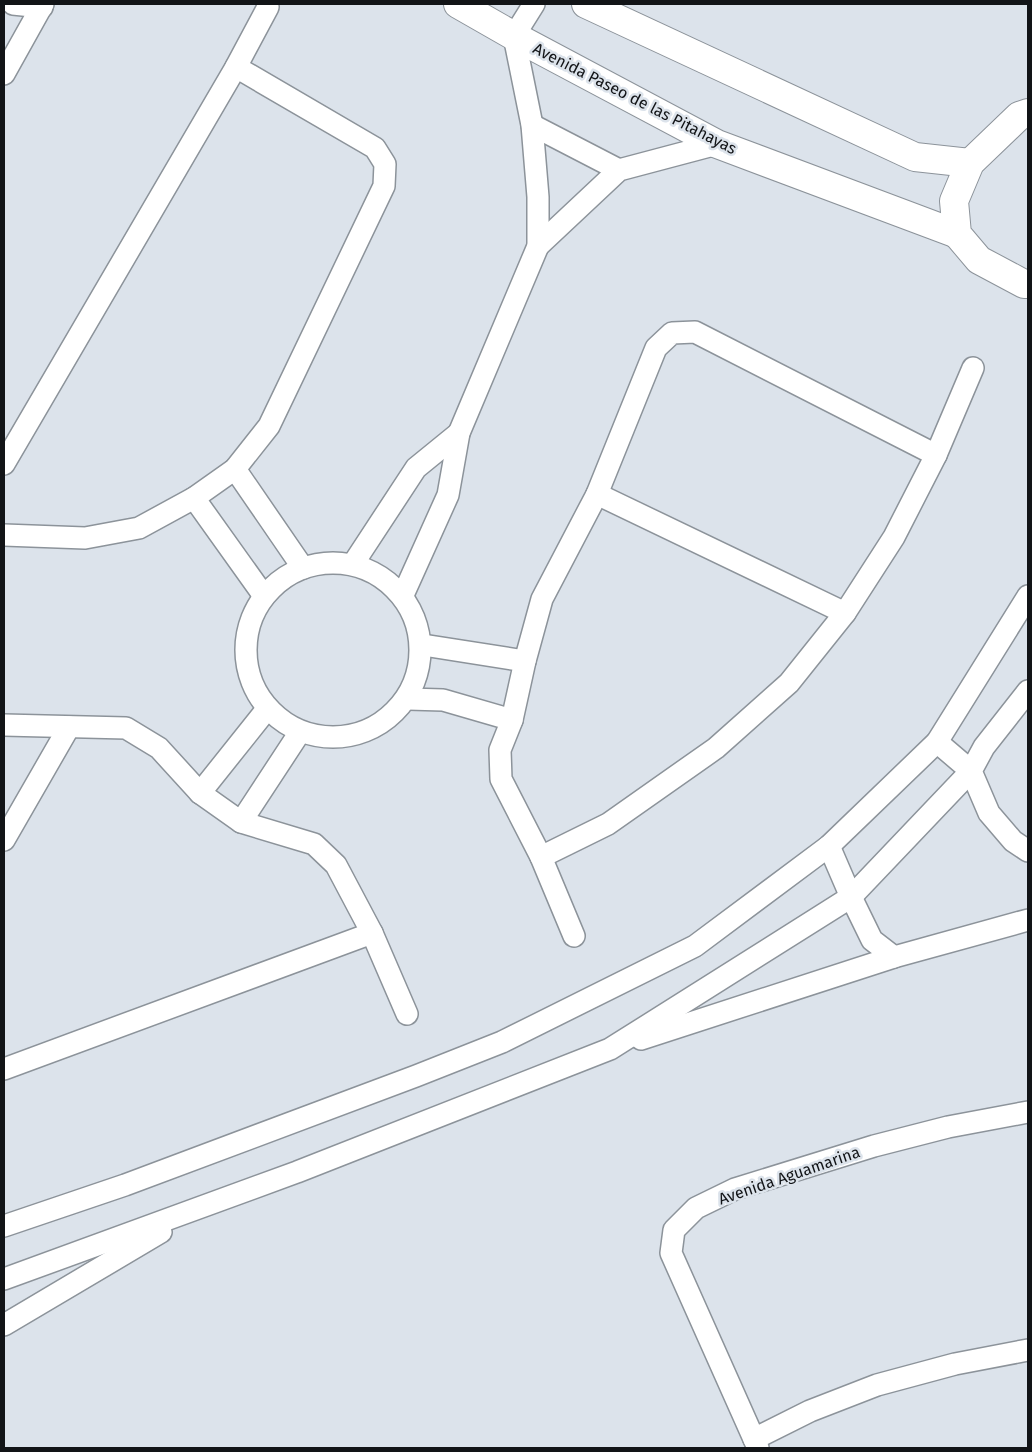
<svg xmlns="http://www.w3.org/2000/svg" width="1032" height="1452" font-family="'Fira Sans',sans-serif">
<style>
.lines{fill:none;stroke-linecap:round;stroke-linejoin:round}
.street-casing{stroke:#8c939a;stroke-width:24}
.secondary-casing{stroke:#8c939a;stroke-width:30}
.street{stroke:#fff;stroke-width:21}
.secondary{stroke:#fff;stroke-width:28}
.labels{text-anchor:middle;stroke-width:5;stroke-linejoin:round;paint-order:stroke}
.street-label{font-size:16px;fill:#121417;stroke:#dce3eb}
</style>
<rect width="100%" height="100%" fill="#dce3eb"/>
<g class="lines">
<!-- street casing -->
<g class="street-casing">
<g id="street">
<path d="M13 4 42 7"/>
<path d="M4 74 43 4"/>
<path d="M532 125 619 170"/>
<path d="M538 246 619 170 717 144"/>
<path d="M4 464 236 67 268 7"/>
<path d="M235 469 303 568"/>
<path d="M597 494 845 613"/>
<path d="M194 498 264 596"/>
<path d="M4 535 85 538 139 528 194 498 235 469 269 426 384 186 385 164 375 148 236 67"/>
<circle cx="333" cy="650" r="87"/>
<path d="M353 564 416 468 459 433"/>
<path d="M403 595 448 495 459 433 538 246V197L532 125 514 36 534 4"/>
<path d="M423 645 525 661"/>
<path d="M1028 691 984 747 971 771 989 813 1013 841 1028 851"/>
<path d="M408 699 443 700 512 720"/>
<path d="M4 725 126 728 159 748 200 793 241 822 314 844 336 865 372 933 407 1014"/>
<path d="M200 793 267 709"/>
<path d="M241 822 300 732"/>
<path d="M4 840 69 727"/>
<path d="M829 846 851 897 872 940 894 957"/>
<path d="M541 857 608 824 716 748 789 683 845 613 894 537 936 455 973 368"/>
<path d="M574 936 541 857 501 779 500 750 512 720 525 661 542 599 597 494 656 348 672 333 695 332 936 455"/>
<path d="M641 1039 894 957 1028 920"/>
<path d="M4 1069 372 933"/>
<path d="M4 1226 125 1185 416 1076 502 1042 695 946 829 846 937 742 1028 596"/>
<path d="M4 1279 297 1172 610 1049 851 897 971 771 937 742"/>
<path d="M4 1325 161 1232"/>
<path d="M754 1439 810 1411 877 1385 955 1364 1028 1350"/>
<path d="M758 1448 671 1253 674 1230 696 1208 735 1189 874 1146 948 1127 1028 1112"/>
</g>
</g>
<!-- secondary casing -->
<g class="secondary-casing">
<g id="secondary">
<path d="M458 4 514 36 717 144 957 234"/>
<path d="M586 4 915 157 970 163"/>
<path d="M1028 113 1019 116 970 163 954 201 957 234 979 260 1024 284H1028"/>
</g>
</g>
<!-- street -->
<use href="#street" class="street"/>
<!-- secondary -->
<use href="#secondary" class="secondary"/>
</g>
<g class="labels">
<!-- street labels -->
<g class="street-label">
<text transform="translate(635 98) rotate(27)" y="6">Avenida Paseo de las Pitahayas</text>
<text transform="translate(789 1175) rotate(-19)" y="6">Avenida Aguamarina</text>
</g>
</g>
<!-- border -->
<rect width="1032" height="1452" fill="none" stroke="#121417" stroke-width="10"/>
</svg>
